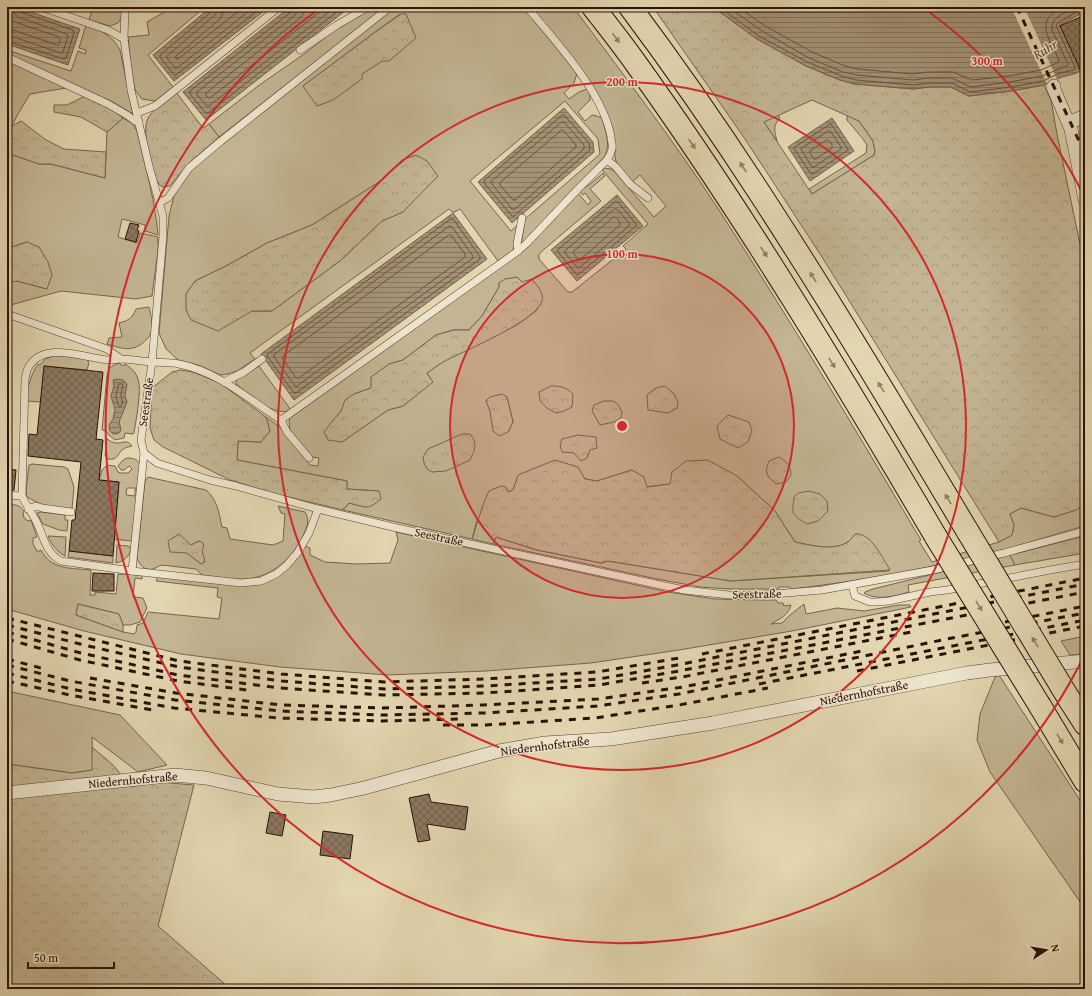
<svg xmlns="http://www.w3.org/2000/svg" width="1092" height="996" font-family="'Gentium Book Plus',serif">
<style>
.green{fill:#c3b593;stroke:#77634d;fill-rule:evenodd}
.forest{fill:url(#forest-crowns);stroke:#77634d;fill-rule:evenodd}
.water{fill:url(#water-rules);stroke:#745f4a}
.pier{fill:#e2d6b0}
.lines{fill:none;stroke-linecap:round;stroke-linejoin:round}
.shore{stroke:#68523f;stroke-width:1}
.building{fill:url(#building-cross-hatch);stroke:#2b1107}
.lane-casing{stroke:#594231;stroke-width:8}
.street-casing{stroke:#594231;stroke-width:14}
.highway-casing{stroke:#2b1107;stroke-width:24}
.lane{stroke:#ece4cc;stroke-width:7}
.street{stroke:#ece4cc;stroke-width:13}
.highway{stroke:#e2d6b0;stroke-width:22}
.rail{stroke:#2b1107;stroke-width:3;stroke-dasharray:7 7;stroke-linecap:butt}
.highway-bridge-casing{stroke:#2b1107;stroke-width:24;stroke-linecap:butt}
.highway-bridge{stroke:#e2d6b0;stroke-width:22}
.oneway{fill:#907d64}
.ring{fill:none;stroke:#d62828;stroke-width:2}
.labels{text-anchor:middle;stroke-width:3;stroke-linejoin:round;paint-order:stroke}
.street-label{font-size:12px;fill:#2b1107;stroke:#ece4cc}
.water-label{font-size:13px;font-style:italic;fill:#5b4534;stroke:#ece4cc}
.centre{fill:#d62828;stroke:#ece4cc;stroke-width:2}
.ring-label{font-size:12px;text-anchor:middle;font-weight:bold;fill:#d62828;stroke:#ece4cc;stroke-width:3;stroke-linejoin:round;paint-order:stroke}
</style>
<defs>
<pattern id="forest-crowns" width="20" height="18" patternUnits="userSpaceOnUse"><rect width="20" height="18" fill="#c3b593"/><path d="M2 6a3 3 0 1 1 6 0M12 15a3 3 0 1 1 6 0" fill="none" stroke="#a89b7d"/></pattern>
<pattern id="water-rules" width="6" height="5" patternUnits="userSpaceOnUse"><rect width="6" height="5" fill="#a49377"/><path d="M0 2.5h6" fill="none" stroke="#867760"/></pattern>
<pattern id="building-cross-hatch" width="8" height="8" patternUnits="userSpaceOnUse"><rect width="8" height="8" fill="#8a775f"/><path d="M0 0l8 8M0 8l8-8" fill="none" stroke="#71604c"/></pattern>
</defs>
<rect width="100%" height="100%" fill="#e2d6b0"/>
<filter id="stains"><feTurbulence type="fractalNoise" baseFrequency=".005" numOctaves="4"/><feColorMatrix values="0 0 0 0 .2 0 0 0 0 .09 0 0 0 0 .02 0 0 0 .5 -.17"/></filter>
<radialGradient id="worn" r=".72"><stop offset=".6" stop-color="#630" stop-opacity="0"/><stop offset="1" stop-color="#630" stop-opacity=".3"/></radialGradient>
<!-- green -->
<g class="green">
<path d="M93 7H122V17L118 23 110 26 89 20Z"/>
<path d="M170 7H205L148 55 173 87 155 101 142 99 135 90 131 67 128 37 149 35 147 22 168 10Z"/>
<path d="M373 7H385L219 137 209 124 258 86 304 54 344 23Z"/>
<path d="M395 7H524L565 57 577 73 574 83 564 93 569 99 579 92 587 89 590 94V100L578 112 585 121 592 115 597 116 602 118C605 131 611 143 605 156L537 229 521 245 520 244 522 239 525 219 600 154 598 139 565 101 470 181 511 231 518 225 513 251 498 261 460 209 455 212H452L449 209 250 353 255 359 237 371 228 374 220 375 201 366 178 360 166 349 159 333 169 216 174 196 183 178 198 163ZM400 14 382 60 362 74 303 86C336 62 367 37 400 14ZM402 160 403 212 382 221 341 260 272 311H252L186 294 195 281 228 265 267 243 312 225 379 182Z"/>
<path d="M531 7H573C623 74 673 140 719 210 789 318 855 429 921 540L919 541 932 562 999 542 1012 535 1014 525 1010 514 1021 508 1054 517 1076 510 1085 504V526C1058 533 1032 542 1006 549 935 567 863 581 791 589L790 587H779L778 589H731L700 587 657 579 493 544 496 537 537 550 601 563 608 561 731 581 889 571 855 534C853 537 850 541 846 543 832 551 810 545 795 542L775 511 737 476 646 487 632 470 597 481 585 479 513 490 508 492 477 520 472 539 343 510 349 503 366 507 378 491 347 489V481L237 460 238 441 261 442 270 431 266 417 281 428 310 465 318 466 319 458 312 457 290 431 289 422 290 418 516 256 578 193 588 205 591 201 585 193 583 195 580 191 582 189 589 185 603 173 605 176 590 189 601 201 541 252 539 255V259L568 292H572L626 249 623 246 648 224 603 171 604 168 611 169 614 171 654 217 666 206 640 175 632 182C624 173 613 164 615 151L608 116ZM522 282 542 301 536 311 517 325 444 361 427 373 432 382 403 406 388 410 342 442 331 423 341 411 354 394 371 388 389 364 403 360 436 335 453 330H469L482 316 499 287V283ZM507 397 513 422 508 432 490 411 487 401Z"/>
<path d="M86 25 98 29 106 34 114 41 120 50 133 114 111 101 80 88 7 54V50L71 71 78 51 85 54 86 50 79 48Z"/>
<path d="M7 58 66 88 30 94 18 114 7 135Z"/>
<path d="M778 115 780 118C772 126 775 132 777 141L763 121Z"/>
<path d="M847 115 859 121 873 141 875 151 874 155 812 194 809 189 866 153 867 145 863 139 847 120Z"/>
<path d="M123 118 133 124 137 131C145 165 155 200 158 235L145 231V225L122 219 118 237 137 243 140 233 158 237V250L152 296 136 299 61 291 7 306V283L17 281 47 289 27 242 12 247 7 246V146L13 155 39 164H51L105 178 107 132Z"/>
<path d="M149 307C150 313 153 321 152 328 152 332 150 336 147 339 134 353 123 349 107 344L109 338 122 337 119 323C129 320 132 319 136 309Z"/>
<path d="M56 355 87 359 89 363 87 370 44 366 41 402 26 401C28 387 30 376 38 364L40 365 45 359Z"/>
<path d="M120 363V364L124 366 125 364C131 368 136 372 138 379 142 391 136 419 134 433L133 434 125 433 124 438 115 440 109 435 106 431 102 430 107 375C109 367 112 365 120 363Z"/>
<path d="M259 366 291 410C274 418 249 394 236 384V381L239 378Z"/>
<path d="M107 439C110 441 113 443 117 443 123 443 127 439 132 446 129 447 127 447 125 448 117 452 119 461 108 459L105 456Z"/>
<path d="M127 458C133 458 139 459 140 466L132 539 130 541 114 539 119 482 99 480 102 470 107 465 115 466 118 472 121 473H128L132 469 129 466 124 470H121L118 466 123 460ZM127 488H135V496L126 495Z"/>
<path d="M32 464 64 467 68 469 74 487 72 509 44 506 27 497 26 491 29 465Z"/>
<path d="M148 477 206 490C217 499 219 513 222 527L227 528 230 539 273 545 283 541 285 514 281 513 278 506 305 512C311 521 306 529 302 538 291 560 270 578 245 579 231 580 216 577 202 575L196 569 162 565C158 566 156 568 153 569 145 571 139 565 137 558L145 481ZM199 541 201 564 187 553 191 545Z"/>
<path d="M7 504C15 505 19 504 24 511L23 513 24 518 28 521 31 520 37 537 33 538V544L37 551H40L41 550C51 570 71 568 91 570L90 595H95V592L116 594 118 574 142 575V579L135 578 133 597 143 598 147 608 140 622 130 625H123L119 614 78 604 76 615 123 632 134 634 136 632 137 625 143 623 148 612 219 619 222 598 217 597 218 588 156 581 158 577 241 586C264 585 273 581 289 565 295 559 301 554 305 546L310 548V555L325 562 357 564 390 563 398 540 396 532 668 592 715 599 762 600H776L778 603H783L784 606 791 605C788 616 779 619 771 624L782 623 790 615 804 604 806 614 837 608 864 611 899 605H910L911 607 792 631 679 650 591 663 486 671 388 675 280 667 181 654 84 631 7 609Z"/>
<path d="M41 512 65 515V520H68L67 531 59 530 43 524 37 513Z"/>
<path d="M48 536 66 537 65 556C56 551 52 545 48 536Z"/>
<path d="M117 545 128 546 131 548C130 556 124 561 116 563Z"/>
<path d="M69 551 113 556V563L68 557Z"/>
<path d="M1010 555 1015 565 908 585 909 592C895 596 878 601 864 593L865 592 873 589Z"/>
<path d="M1085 636V654L1070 655 1061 641Z"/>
<path d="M999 675 1085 808V909L990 772 977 740 980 714 995 677Z"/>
<path d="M7 691 120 715 167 765 138 772 92 737 93 770 72 773 7 764Z"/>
<path d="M226 985 387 989H219Z"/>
</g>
<!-- forest -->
<g class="forest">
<path d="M653 7H713L757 39 806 66 840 80 855 84 913 89 929 87H951L969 96 1011 91 1044 85 1051 100 1057 134 1085 268V504L1076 510 1054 517 1021 508 1010 514 1014 525 1012 535 999 542 822 257 745 139ZM812 100 859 121 873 141 875 151 874 155 812 194 764 122Z"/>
<path d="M401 14H406L416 38 389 61H382L362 74V79L333 100 317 106 303 86C336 62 367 37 401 14Z"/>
<path d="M176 92 203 128 209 124 219 137 189 163 170 186 162 187 159 184 156 179C152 163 139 129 150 115 156 107 168 99 176 92Z"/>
<path d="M85 96 114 111 123 118 107 132 81 117 54 112V105H67Z"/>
<path d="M21 121 46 140 64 149 106 152 105 178 51 164H39L13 155 7 146V135L12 126Z"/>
<path d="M416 155 427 161 438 176 403 212 382 221 341 260 272 311H252L218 331 191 320 186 310V294L195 281 228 265 267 243 312 225 379 182 402 160Z"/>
<path d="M27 242 39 247 48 262 52 275 47 289 17 281 7 283V246L12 247Z"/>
<path d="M517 277 522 282 532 279C537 286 544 292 542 301 535 322 466 350 445 361 439 364 433 369 427 373L433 382 403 406 388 410 342 442 328 440 324 432 331 423 341 411 345 400 354 394 371 388V377L389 364 403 360 436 335 454 330H469L482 316 499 287V283L505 279Z"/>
<path d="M180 370 193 372 220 383 266 417 270 431 261 442 238 441 237 460 347 481V489L379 491 381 499C367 511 366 507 349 503L343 510 272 493 230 480 163 447 154 440 150 428 152 388 172 372Z"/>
<path d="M551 386C560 386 567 387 573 394L572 407 564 411 556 413 547 408 540 401 539 392Z"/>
<path d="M665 386 674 394 678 402 677 408 668 413 648 410 647 395 656 388Z"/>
<path d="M502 394 507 397 513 422 508 432 499 436 493 431 490 411 486 401 490 397Z"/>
<path d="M604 401H614L619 406 622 412 621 418 614 422 600 425 592 411 594 405Z"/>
<path d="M728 415 749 422 752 430 748 442 738 448 720 439 717 426Z"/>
<path d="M462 434H470C478 444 475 449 470 460L446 471 432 472 427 469 424 463 423 457 428 449Z"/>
<path d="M578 435 596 437 597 448 590 450 587 458 581 461 574 453 562 452 560 445 562 439Z"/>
<path d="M779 457C786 461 791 466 791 475L786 482 776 484C766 475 764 473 769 461Z"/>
<path d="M555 460 578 467 585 479 597 481 632 470 644 477 647 487 670 484 672 472 686 461 708 460 737 476 775 511 795 542C810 545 832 551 846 543 850 541 853 537 855 534 871 532 883 559 890 570L731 581 608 561 601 563 537 550 496 537 493 544 472 539 484 502 489 491 501 486 506 487 508 492 513 490 518 475Z"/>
<path d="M809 491 820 494 827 501 828 511 818 521 807 524C791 514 792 515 794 497L798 493Z"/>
<path d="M179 534 191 545 199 541 203 543 204 547 202 550 205 562 201 564 187 553 170 552 168 541Z"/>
<path d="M1085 536V553L1015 565 1010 555Z"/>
<path d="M78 604 119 614 123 625V632L76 615Z"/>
<path d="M92 747 113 765 130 786 158 782 194 785 158 926 226 985 219 989H7V764L72 773 92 770Z"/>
</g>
<!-- water -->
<g class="water">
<path d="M7 7H16L80 29 68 65 7 44Z"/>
<path d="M211 7H269L174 81 153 55Z"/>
<path d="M290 7H350L206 120 183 92Z"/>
<path d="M713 7H1085V9L1081 11 1082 13 1059 26 1061 27 1068 42 1066 43 1068 42 1074 55 1072 56 1074 55 1079 68 1078 69 1080 68 1081 71 1074 74 1062 77 1044 85 1011 91 969 96 951 87H929L913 89 855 84 840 80 806 66 757 39Z"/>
<path d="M564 108 593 142 594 152 512 223 478 182Z"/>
<path d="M832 118 854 151 810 181 788 147Z"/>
<path d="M617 195 643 226 577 281 551 250Z"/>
<path d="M453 213 487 259 294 400 261 354Z"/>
<path d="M117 379 123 380 127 384 125 396 127 402 119 422 121 429 120 432 117 434H113L110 431 109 425 113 419 115 409 111 396 114 386 113 380Z"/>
</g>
<!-- pier -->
<path class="pier" d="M1011 7H1024L1058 81 1048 86Z"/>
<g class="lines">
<!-- shore -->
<g class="shore">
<path d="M213 7 211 12 160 55V57L174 75H176L262 7"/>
<path d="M218 7 217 11 215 15 167 56V58L175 68H177L254 7"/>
<path d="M224 7 223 13 220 19 176 56V59H178L244 7"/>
<path d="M292 7 291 12 190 91V94L206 113H208L343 7"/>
<path d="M297 7V12L294 16 197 92V95L207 106H209L335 7"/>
<path d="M304 7 303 14 298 20 206 93V95L207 97 210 98 326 7"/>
<path d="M719 7 759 36 807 62 842 76 856 80 913 85 929 83H952L970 92 1011 87 1043 81 1060 73 1074 70 1075 67 1056 26 1058 23 1076 12 1079 7"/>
<path d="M728 7 762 31 809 58 843 72 857 75 913 80 929 78H952L971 87 1010 82 1042 76 1059 69 1067 66 1068 64 1052 30C1050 17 1065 14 1073 7"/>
<path d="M738 7 765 26 812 52 845 66 858 69 912 74 928 72H953L972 80 1009 76 1041 70 1059 62V60C1050 39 1033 21 1062 7"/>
<path d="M7 13 10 18 15 22 59 37 60 40 59 45H57L13 30H7"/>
<path d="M7 36H11L61 53 63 52 68 36 67 34 18 17 14 13 12 7"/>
<path d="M7 41 64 59 66 58 74 33 73 30 20 12 18 10 17 7"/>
<path d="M563 115 565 116 589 143 590 150 514 216H512L485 184 484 181Z"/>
<path d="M562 122H564L584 145V149L515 209H512L492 184 491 182Z"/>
<path d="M831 124 848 149V150L813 174H811L795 150 794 148Z"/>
<path d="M562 130 564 131 576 145V147L515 200H513L500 185V183Z"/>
<path d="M829 131 831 132 841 147V149L814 167H812L802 151 801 149Z"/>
<path d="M827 140C830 140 833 145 832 148L816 159H814L810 153V151Z"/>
<path d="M615 202H618L636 224V226L579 274 577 275 558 252V250Z"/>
<path d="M615 209H617L629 223V226L580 267 578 268 565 253V251Z"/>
<path d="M614 217C617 217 621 222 620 225L581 259H578L573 253 574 251Z"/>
<path d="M451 219 454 220 480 257V259L296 393H294L267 356 268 354Z"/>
<path d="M450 226 452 227 473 256V258L297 386H295L274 357V355Z"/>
<path d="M449 235H451L465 254V257L299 378H296L282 358 283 356Z"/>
<path d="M119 384H122L123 386C122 389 121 392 121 395 121 401 125 401 120 407L118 405 116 396Z"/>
</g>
</g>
<!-- building -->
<g class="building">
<path d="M1085 15V80L1060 26Z"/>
<path d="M130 223 139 225 137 230 139 231 136 242 125 239Z"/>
<path d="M44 366 103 372 96 439 103 440 99 480 119 482 113 556 69 551 72 520H75L81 462 28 456 29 434 37 435Z"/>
<path d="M7 469 16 470 14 490H7Z"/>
<path d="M93 573 114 574V591H92Z"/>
<path d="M429 794 431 802 468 807 465 830 427 824 430 840 418 842 409 798Z"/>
<path d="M270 812 286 815 282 836 266 833Z"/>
<path d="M323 831 353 835 350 859 320 855Z"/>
</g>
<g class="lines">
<!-- lane casing -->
<g class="lane-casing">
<g id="lane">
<path d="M41 7 108 30 124 39"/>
<path d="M125 7 124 39 131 90 149 166 163 216V236L152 362C161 363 170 362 179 364 219 372 248 399 281 420L518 251 527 243 577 190 607 160C609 157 611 153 612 149 613 145 611 140 611 137 603 92 556 42 527 7"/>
<path d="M300 50 337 25 368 7"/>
<path d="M7 57 108 104 127 115 135 121 139 122"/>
<path d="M137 113 155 106 279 7"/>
<path d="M607 160 616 167 630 184 648 198"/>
<path d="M159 203 168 198 189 168 221 141 390 7"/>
<path d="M518 251 517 244 522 218"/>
<path d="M7 314 107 349 121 359"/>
<path d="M224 382 244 372 262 359"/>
<path d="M281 420 287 432 309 458"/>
<path d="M7 495 22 496C26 505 32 513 36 521 44 536 45 553 61 561L132 571 241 583 261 581 276 574 287 565 298 552 309 533 318 509"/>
<path d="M22 496 25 380C26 376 26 371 28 368 43 340 85 358 108 360 113 360 117 359 121 359 131 359 141 361 152 362L141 440 144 453 157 463 210 480 236 486 318 509 397 528 600 572 684 590 729 595H762L822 590 933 570 1004 553 1085 531"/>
<path d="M28 509 36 506 42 508 71 512"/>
<path d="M132 571 144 453"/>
<path d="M852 585 855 596 870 602H876L889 601 930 592 947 590 1050 570 1085 564"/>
</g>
</g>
<!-- street casing -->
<g class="street-casing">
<g id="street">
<path d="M1054 86 1053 87 1071 129 1085 200"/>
<path d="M1069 123 1085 116"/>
<path d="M7 793 175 775 206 778 278 794 314 797 331 795 364 788 499 751 545 743 611 739 713 723 967 673 990 670 1085 661"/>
</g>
</g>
<!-- highway casing -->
<g class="highway-casing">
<g id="highway">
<path d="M593 7C608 26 623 45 637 65 746 217 842 377 936 537"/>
<path d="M630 7C675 67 718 129 759 192 832 304 900 418 968 532"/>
<path d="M1069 699 1085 724"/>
<path d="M1040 706 1085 781"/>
</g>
</g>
<!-- lane -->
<use href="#lane" class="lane"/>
<!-- street -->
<use href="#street" class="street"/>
<!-- highway -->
<use href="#highway" class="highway"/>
<!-- rail -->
<g class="rail">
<path d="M1017 7 1085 154"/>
<path d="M7 618 179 661 281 674 384 682 484 679 597 672 679 658"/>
<path d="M1005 622 1085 606"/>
<path d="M7 625 80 644 179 667 282 681 385 689 485 686 599 679 677 665 1085 584"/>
<path d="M7 632 77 652 178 675 280 688 383 695 485 693 599 685 679 671 1085 592"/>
<path d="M7 639 80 660 178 681 247 690"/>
<path d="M702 654 1085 578"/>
<path d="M7 659 41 668"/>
<path d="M7 665 70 681 175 700 280 711 382 715 485 713 597 706 679 694 952 638 1085 613"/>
<path d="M857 671 1085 626"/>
<path d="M7 673 71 689 174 708 278 718 382 721 460 719"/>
<path d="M90 678 176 693 281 705 383 708 484 705 598 699 683 687 867 650"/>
<path d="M7 681 70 695 158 711"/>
<path d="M642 683 682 677 911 632"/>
<path d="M759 684 1085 620"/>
<path d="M443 725H486L595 718 679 705 768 688"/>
</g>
<!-- highway-bridge casing -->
<g class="highway-bridge-casing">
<g id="highway-bridge">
<path d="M968 532 1069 699"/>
<path d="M936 537 1040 706"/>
</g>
</g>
<!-- highway-bridge -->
<use href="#highway-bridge" class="highway-bridge"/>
</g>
<!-- one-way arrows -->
<defs><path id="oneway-solid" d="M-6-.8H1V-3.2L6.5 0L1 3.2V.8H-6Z"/></defs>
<g class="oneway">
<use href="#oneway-solid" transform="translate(616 38) rotate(53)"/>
<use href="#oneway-solid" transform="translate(692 144) rotate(55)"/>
<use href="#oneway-solid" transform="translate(743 167) rotate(-123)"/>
<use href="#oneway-solid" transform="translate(764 252) rotate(56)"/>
<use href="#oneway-solid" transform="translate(813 277) rotate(-122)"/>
<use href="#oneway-solid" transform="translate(832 363) rotate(58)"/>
<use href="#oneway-solid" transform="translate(881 387) rotate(-122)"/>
<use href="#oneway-solid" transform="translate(948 499) rotate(-121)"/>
<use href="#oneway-solid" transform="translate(979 606) rotate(58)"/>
<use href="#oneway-solid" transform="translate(1035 642) rotate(-121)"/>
<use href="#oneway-solid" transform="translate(1060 739) rotate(59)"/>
</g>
<!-- distance rings -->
<circle cx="622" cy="426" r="172" fill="#d62828" fill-opacity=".12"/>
<g class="ring">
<circle cx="622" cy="426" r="172"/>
<circle cx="622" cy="426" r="344"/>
<path d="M1084 656A516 516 0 1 1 319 9M925 9A516 516 0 0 1 1084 196"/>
</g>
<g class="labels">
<!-- street labels -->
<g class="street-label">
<text transform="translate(146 402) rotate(-82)" y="4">Seestraße</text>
<text transform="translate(439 537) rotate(12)" y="4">Seestraße</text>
<text transform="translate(757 594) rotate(-1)" y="4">Seestraße</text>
<text transform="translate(864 693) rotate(-11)" y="4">Niedernhofstraße</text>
<text transform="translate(545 746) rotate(-7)" y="4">Niedernhofstraße</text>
<text transform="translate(133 780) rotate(-5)" y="4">Niedernhofstraße</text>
</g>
<!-- water labels -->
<g class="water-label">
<text transform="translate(1045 49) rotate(-31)" y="5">Ruhr</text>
</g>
</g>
<circle cx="622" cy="426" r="6" class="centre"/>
<g class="ring-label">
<text x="987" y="65">300 m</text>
<text x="622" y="86">200 m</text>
<text x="622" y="258">100 m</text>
</g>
<!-- margin -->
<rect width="1092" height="996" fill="none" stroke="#e2d6b0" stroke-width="24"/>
<rect x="8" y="8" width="1076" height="980" fill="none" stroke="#2b1107" stroke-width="2"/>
<rect x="12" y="12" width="1068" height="972" fill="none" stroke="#2b1107"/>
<!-- north arrow -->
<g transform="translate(1046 950) rotate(78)" stroke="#ece4cc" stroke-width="3" paint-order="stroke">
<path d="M0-3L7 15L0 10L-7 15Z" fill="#2b1107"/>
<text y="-6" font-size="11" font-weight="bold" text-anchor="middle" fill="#2b1107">N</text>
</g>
<!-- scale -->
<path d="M28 962v6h86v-6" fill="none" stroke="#2b1107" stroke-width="2"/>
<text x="34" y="962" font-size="12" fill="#2b1107" stroke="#ece4cc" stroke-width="3" paint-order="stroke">50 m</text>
<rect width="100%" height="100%" filter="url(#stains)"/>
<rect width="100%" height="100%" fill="url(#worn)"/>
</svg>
